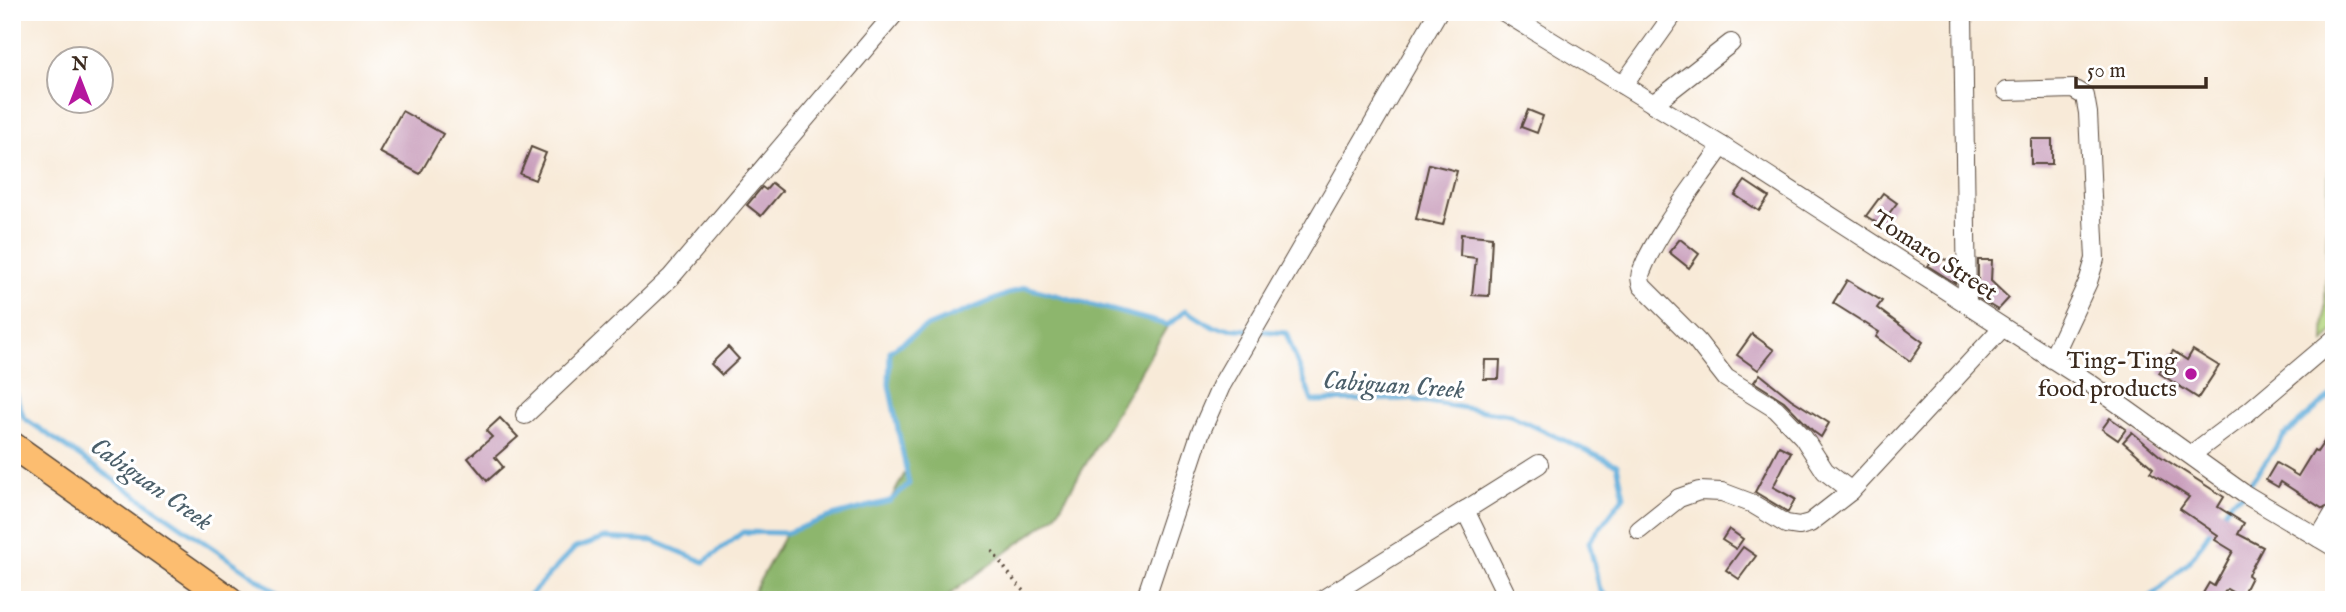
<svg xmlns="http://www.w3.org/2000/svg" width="2346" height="612" font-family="'IM FELL English',serif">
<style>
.green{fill:#b2d57e;stroke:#76804e;stroke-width:2}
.forest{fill:#8db66d;stroke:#647046;stroke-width:2}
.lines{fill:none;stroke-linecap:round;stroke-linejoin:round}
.stream{stroke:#62aedb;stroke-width:5}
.building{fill:#caa0bd}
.minor-casing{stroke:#57473a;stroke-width:20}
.highway-casing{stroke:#57473a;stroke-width:29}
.path{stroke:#57473a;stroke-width:3.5;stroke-dasharray:2 5;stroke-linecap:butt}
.minor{stroke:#fff;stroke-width:18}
.highway{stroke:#fcbd6f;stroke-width:26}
.poi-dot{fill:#b5179e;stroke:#fff;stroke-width:2.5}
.labels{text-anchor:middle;stroke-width:6;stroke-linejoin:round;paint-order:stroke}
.street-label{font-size:24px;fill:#3b2a1e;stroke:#fff}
.poi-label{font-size:24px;fill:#3b2a1e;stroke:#fff;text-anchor:end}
.water-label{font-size:26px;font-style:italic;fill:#4b5f6a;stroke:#fff}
</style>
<rect width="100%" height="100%" fill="#fff"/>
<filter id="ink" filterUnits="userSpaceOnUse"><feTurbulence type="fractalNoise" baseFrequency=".0143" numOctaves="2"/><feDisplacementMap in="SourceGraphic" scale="14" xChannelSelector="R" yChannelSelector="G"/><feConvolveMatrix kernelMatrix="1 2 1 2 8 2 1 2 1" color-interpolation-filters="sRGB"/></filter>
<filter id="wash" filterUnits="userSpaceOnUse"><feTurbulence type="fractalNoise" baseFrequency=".00686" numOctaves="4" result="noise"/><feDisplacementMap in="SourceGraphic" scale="28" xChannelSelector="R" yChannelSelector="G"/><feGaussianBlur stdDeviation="1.57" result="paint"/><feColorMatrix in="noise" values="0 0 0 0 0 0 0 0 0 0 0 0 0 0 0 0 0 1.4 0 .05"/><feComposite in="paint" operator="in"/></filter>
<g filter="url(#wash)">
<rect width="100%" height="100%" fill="#f8ead8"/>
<!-- green -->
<path class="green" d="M2334 19V331L2324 342 2333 21Z"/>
<!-- forest -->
<path class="forest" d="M1025 287 1168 325 1055 516 942 600H749L786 533 832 516 890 501 906 471 889 385 890 351 924 328Z"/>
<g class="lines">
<!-- stream -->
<g class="stream">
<path d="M12 384 24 418 288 600"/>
<path d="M2221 516 2232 500 2243 493 2284 436 2334 393"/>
<path d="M525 600 575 548 605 538 654 541 704 562 743 532 786 533 832 516 890 501 909 484 889 385 890 351 924 328 1025 287 1168 325 1186 310 1213 327 1286 333 1312 401 1409 399 1510 415 1617 465 1624 496 1589 542 1600 590 1611 600"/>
<path d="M2147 600 2189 562 2213 527"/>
</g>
</g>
<g id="blocks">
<!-- building -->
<g class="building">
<path d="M1528 110 1543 116 1537 133 1521 127Z"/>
<path d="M402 111 443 134 420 174 379 152Z"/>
<rect x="2031" y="139" width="21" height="25"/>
<path d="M531 147 546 153 535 180 520 174Z"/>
<path d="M1429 164 1457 171 1443 225 1416 219Z"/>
<path d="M1745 181 1769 197 1759 211 1735 195Z"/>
<path d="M772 183 782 191 761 216 747 205 762 187 766 190Z"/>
<path d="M1883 193 1897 203 1880 225 1866 216Z"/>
<path d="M1461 234 1492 237 1489 296 1472 295 1476 258 1460 256Z"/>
<path d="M1680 239 1699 254 1689 268 1669 252Z"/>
<path d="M1933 259 1955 260V283L1928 266Z"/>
<path d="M1978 260H1992L1991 281 2009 298 1998 310 1978 298Z"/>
<path d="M1847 280 1882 301 1877 308 1923 342 1910 361 1876 337 1879 332 1833 303Z"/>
<path d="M1752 334 1774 350 1758 370 1737 355Z"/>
<path d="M728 347 739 359 722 375 711 364Z"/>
<path d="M2193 350 2219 366 2198 398 2159 373 2173 351 2187 360Z"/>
<path d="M1485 360H1500L1499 379H1484Z"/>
<path d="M1760 374 1791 399 1829 423 1821 437 1814 432 1784 401 1754 382Z"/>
<path d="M500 418 518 437 495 457 503 467 487 481 468 458 492 437 486 431Z"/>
<path d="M2110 418 2126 429 2118 440 2102 429Z"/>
<path d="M2334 427V479L2328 490 2334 493V502L2323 509 2281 482 2278 487 2266 480 2276 463 2298 476 2314 450 2317 452Z"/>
<path d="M2132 432 2160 456 2224 497 2218 507 2244 523 2238 534 2263 547 2248 575 2251 577 2241 597 2227 589 2224 593 2234 600H2199L2209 583 2214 586 2233 551 2215 540 2218 535 2180 509 2189 497 2150 472 2153 468 2123 442Z"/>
<path d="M1779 446 1791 452 1773 487 1795 499 1788 512 1755 492Z"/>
<path d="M1729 529 1743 539 1736 549 1722 540Z"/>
<path d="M1743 547 1756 556 1739 579 1726 570Z"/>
</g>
</g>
</g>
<g filter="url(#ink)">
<use href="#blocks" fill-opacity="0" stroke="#57473a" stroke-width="2"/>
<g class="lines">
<!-- minor casing -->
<g class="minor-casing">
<g id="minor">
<path d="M1504 12 1722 146 2088 382 2243 493 2334 547"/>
<path d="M1963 12 1967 304"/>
<path d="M1623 85 1675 12"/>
<path d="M2006 91 2073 89 2085 96 2088 113 2095 259 2088 282 2052 359"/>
<path d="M1653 104 1731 43"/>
<path d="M1722 146C1698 181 1657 232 1642 270 1639 276 1640 280 1642 286L1697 341 1726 378 1776 409 1803 437 1825 471 1851 491"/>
<path d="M525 415 671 277 896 12"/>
<path d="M2192 454 2248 412 2334 339"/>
<path d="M1465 510 1509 600"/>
<path d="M1639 530 1679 498 1699 491 1722 492 1751 503 1786 524 1799 526 1810 523 1851 491 2002 328"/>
<path d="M2319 538 2334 513"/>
<path d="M1145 600 1200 434 1221 386 1438 12"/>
<path d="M1322 600 1539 464"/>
</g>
</g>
<!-- highway casing -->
<g class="highway-casing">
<path id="highway" d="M12 445 230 600"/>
</g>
<!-- path -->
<path class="path" d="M992 551 1016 583 1034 600"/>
<!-- minor -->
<use href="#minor" class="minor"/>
<!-- highway -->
<use href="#highway" class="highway"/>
</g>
</g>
<!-- markers -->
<circle class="poi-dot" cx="2191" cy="374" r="7"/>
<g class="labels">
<!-- street labels -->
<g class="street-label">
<text transform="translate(1935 255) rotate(33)" y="8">Tomaro Street</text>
</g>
<!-- poi labels -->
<g class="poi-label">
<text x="2177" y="368">Ting-Ting<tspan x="2177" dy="28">food products</tspan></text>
</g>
<!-- water labels -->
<g class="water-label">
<text transform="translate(1394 384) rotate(4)" y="9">Cabiguan Creek</text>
<text transform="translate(152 483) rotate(35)" y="9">Cabiguan Creek</text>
</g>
</g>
<!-- margin -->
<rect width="2346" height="612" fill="none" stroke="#fff" stroke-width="42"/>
<!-- north arrow -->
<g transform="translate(80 80)"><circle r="33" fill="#ffffff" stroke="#b1aaa5" stroke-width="2"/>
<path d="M0-5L12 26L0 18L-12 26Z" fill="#b5179e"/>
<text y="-10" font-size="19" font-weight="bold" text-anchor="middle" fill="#3b2a1e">N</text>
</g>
<!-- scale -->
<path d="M2076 77v10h130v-10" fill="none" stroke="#3b2a1e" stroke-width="3.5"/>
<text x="2087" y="77" font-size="21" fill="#3b2a1e" stroke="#ffffff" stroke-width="5" paint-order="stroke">50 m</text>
</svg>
